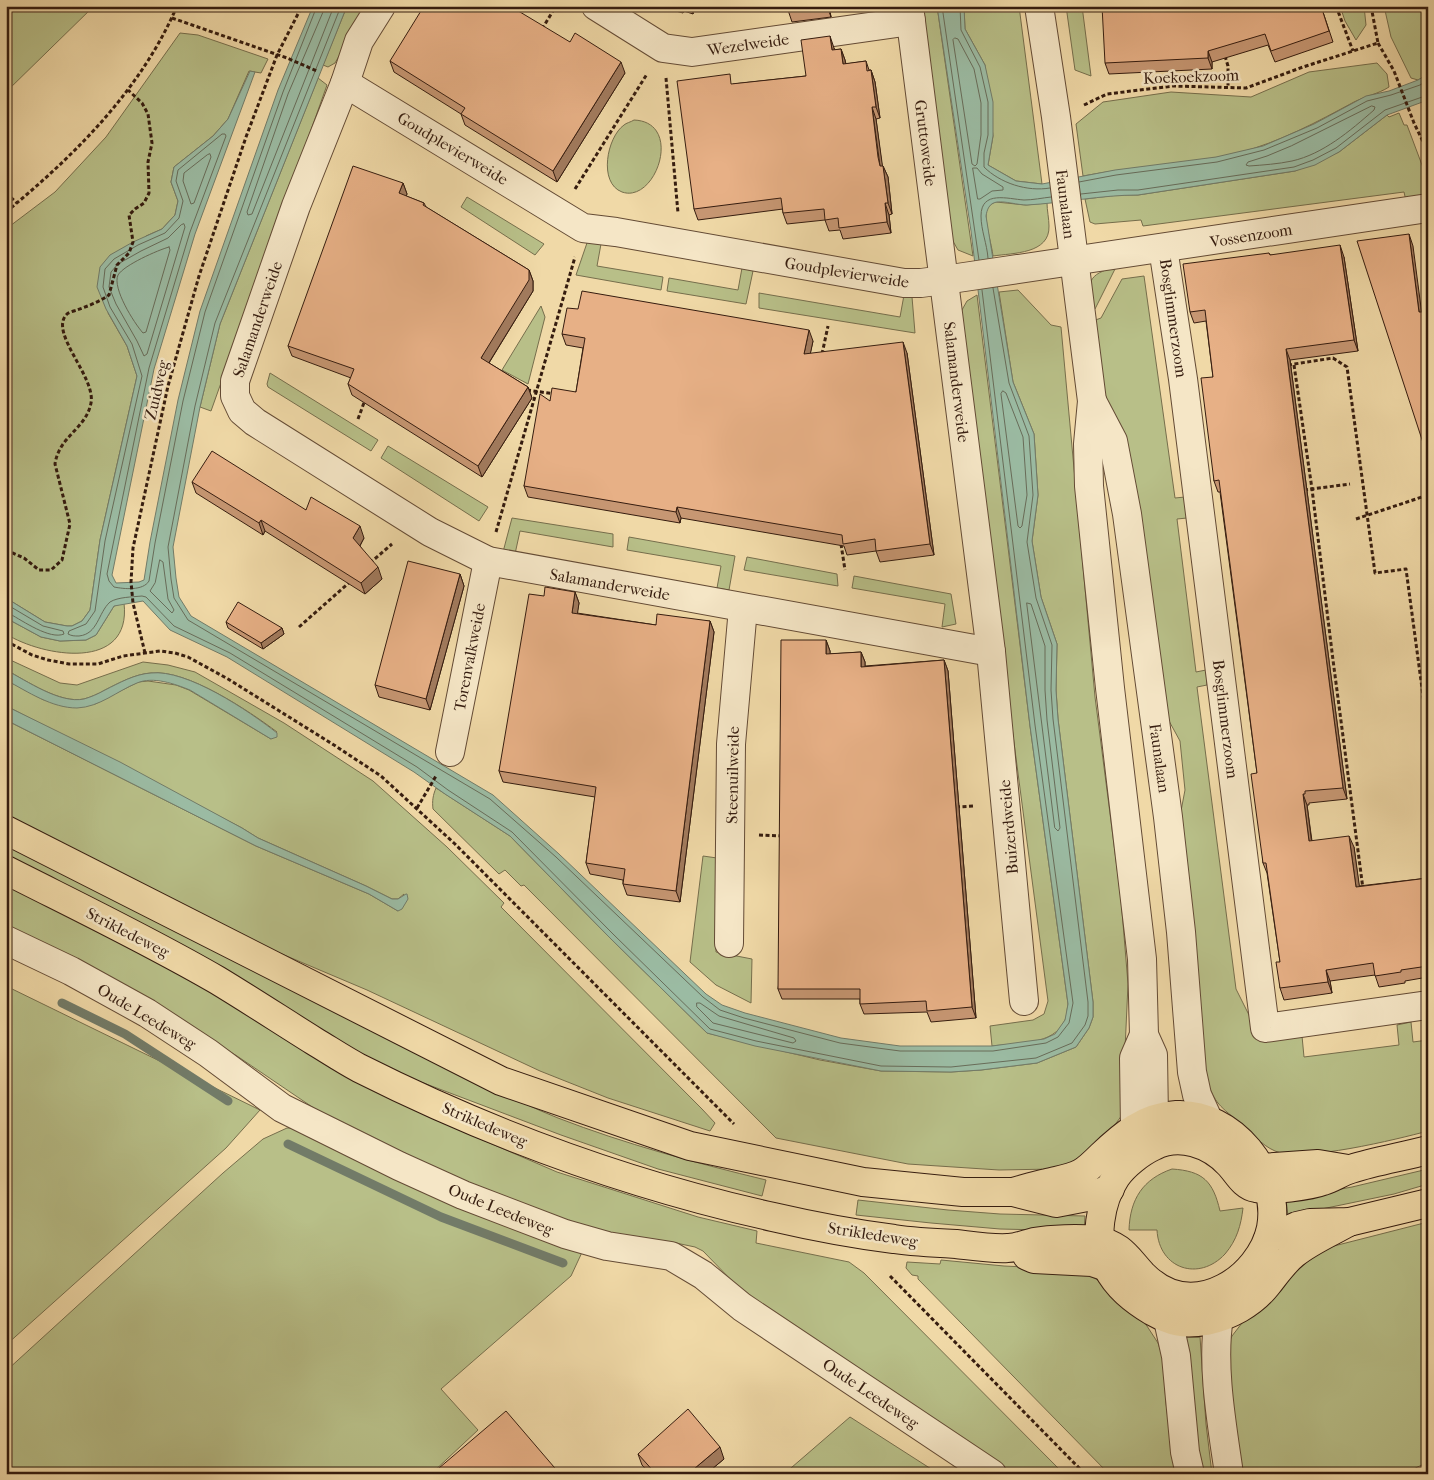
<svg xmlns="http://www.w3.org/2000/svg" width="1434" height="1480" font-family="'IM FELL French Canon',serif">
<style>
.green{fill:#b8bf88;stroke:#766e4c}
.water{fill:#9bbba3;stroke:#727b68}
.lines{fill:none;stroke-linecap:round;stroke-linejoin:round}
.shore{stroke:#686c59;stroke-width:1}
.stream{stroke:#727b68;stroke-width:9}
.minor-casing{stroke:#644b35;stroke-width:30}
.tertiary-casing{stroke:#644b35;stroke-width:30}
.primary-casing{stroke:#351c0f;stroke-width:30}
.path{stroke:#351c0f;stroke-width:3;stroke-dasharray:4 2.5;stroke-linecap:butt}
.minor{stroke:#f5e6c6;stroke-width:28}
.tertiary{stroke:#f5e6c6;stroke-width:28}
.primary{stroke:#f0d9a7;stroke-width:28}
.wall{fill:#c79773;stroke:#351c0f}
.shaded-wall{fill:#a27b5e;stroke:#351c0f}
.building{fill:#e7b086;stroke:#351c0f}
.labels{text-anchor:middle;stroke-width:5;stroke-linejoin:round;paint-order:stroke}
.street-label{font-size:16px;fill:#351c0f;stroke:#f5e6c6}
</style>
<rect width="100%" height="100%" fill="#f0d9a7"/>
<filter id="stains"><feTurbulence type="fractalNoise" baseFrequency=".004" numOctaves="4"/><feColorMatrix values="0 0 0 0 .2 0 0 0 0 .09 0 0 0 0 .02 0 0 0 .5 -.17"/></filter>
<radialGradient id="worn" r=".72"><stop offset=".6" stop-color="#630" stop-opacity="0"/><stop offset="1" stop-color="#630" stop-opacity=".3"/></radialGradient>
<!-- green -->
<g class="green">
<path d="M6 6H94L6 92Z"/>
<path d="M347 6H368L335 63 328 67 323 65Z"/>
<path d="M919 6H937L973 256 958 250 950 236Z"/>
<path d="M964 6H1019L1042 184 1016 181 988 165 993 136 985 65 965 29Z"/>
<path d="M1066 6H1082L1091 76 1075 70Z"/>
<path d="M1340 6H1364L1366 25 1356 40 1345 21Z"/>
<path d="M1384 6H1428V74L1418 80 1411 78 1391 37Z"/>
<path d="M180 33 198 35 268 59 261 73 249 71 228 119 213 136 174 167 171 182 178 201 175 215 162 229 146 236 108 313 127 346 137 376 100 540 90 610 82 621 72 626H67L45 622 6 598V229L55 192 106 137Z"/>
<path d="M1377 63 1387 74 1389 87C1378 94 1366 96 1354 102 1317 122 1280 142 1238 153 1188 165 1134 166 1083 176L1076 124 1103 102 1171 92 1251 97 1309 72Z"/>
<path d="M318 78 327 85 211 411 200 407 220 324Z"/>
<path d="M1399 113 1404 125H1407L1428 181V189L1424 198 1406 201 1404 192 1143 226 1141 220 1095 224 1090 222 1085 199 1118 195H1138L1295 171 1339 152 1387 115 1389 117Z"/>
<path d="M634 120C684 122 656 204 622 192 598 183 607 137 624 125 626 123 631 122 634 120Z"/>
<path d="M467 197 544 244 535 255 461 207Z"/>
<path d="M996 202 1026 205 1047 203C1047 210 1049 219 1049 226 1050 254 1013 253 993 256 992 245 983 218 987 209 989 205 993 203 996 202Z"/>
<path d="M588 240 601 244 597 266 663 277 661 290 576 275Z"/>
<path d="M1116 267 1095 309 1090 310C1087 283 1087 274 1116 267Z"/>
<path d="M742 268 753 271 746 304 667 291 669 278 738 290Z"/>
<path d="M1144 276 1175 498 1185 497 1187 518 1177 519 1196 672 1206 670 1207 685 1197 687 1236 989 1257 1031 1302 1036 1304 1057 1399 1045 1397 1025 1411 1022 1413 1042 1428 1040V1131C1398 1139 1301 1163 1275 1151 1261 1145 1251 1132 1239 1122 1217 1104 1214 1102 1205 1075L1177 832 1185 790 1180 741 1163 710 1126 440 1106 398 1090 322 1101 318 1122 279Z"/>
<path d="M1018 290 1051 325 1061 327 1095 697 1121 899 1128 984 1122 1115 1112 1129 1076 1162 1055 1169 999 1170 908 1164 776 1138 524 885 521 886 505 870 499 874 433 809C432 801 433 795 436 788L510 836 610 938 707 1033 820 1060 881 1071 951 1072 981 1070 1037 1063 1076 1047 1089 1028 1093 1017V1002L1058 719 1056 690 1057 644 1041 597 1032 541 1038 495 1034 434 1013 382 999 292Z"/>
<path d="M759 293 900 317 904 295 912 297 915 333 759 308Z"/>
<path d="M977 295 1030 726 1068 1004C1067 1009 1067 1016 1065 1020 1054 1046 1015 1043 992 1046L990 1026 1033 1020 1044 1014 1048 1001 958 317 967 301Z"/>
<path d="M541 306 545 317 528 384 502 370Z"/>
<path d="M270 373 378 440 371 451 268 387 267 384Z"/>
<path d="M388 446 488 507 479 521 381 458Z"/>
<path d="M512 518 613 534V547L520 531 515 554 503 552Z"/>
<path d="M629 537 735 556 729 590 717 588 721 566 627 550Z"/>
<path d="M747 557 837 574 838 586 744 570Z"/>
<path d="M854 576 951 594 956 624 942 627 945 604 852 588Z"/>
<path d="M124 603C132 672 43 657 6 634V618L41 637 60 641 86 640 96 635 114 606Z"/>
<path d="M6 658 60 683 77 685 143 662 168 665 195 672 284 723 373 781 447 847 504 903 501 907 702 1109 715 1123 710 1131 608 1098 540 1071 367 990 218 927 6 818V720L256 846 369 894 398 911 404 894 398 899H392L366 886 258 838 242 828 14 710 6 706V680L44 700 95 704 138 682 148 681 176 685 189 690 271 739 277 732C249 711 187 669 151 673 135 674 119 683 105 690 98 694 91 697 84 699 60 704 27 681 6 670Z"/>
<path d="M6 839 491 1088C513 1098 535 1109 558 1118 625 1144 696 1163 766 1180L762 1196 658 1169 561 1135 368 1062 6 857Z"/>
<path d="M703 856 717 858 716 952 752 959 751 1003 716 985 690 962Z"/>
<path d="M6 881 193 977 325 1062 427 1116 557 1172 698 1217 757 1231 756 1243 849 1262 864 1273 1064 1474H1013L897 1396 770 1320 703 1251 695 1247 676 1243 603 1236 443 1172 327 1117 237 1056 132 992 6 927Z"/>
<path d="M6 986 260 1110 226 1148 6 1345Z"/>
<path d="M287 1128H300L584 1248 571 1276 441 1389 478 1430 431 1474H6V1371L223 1173 263 1139Z"/>
<path d="M1172 1169C1203 1171 1213 1181 1220 1211L1243 1208C1241 1225 1237 1240 1225 1254 1199 1282 1159 1269 1157 1230H1129C1130 1199 1143 1179 1172 1169Z"/>
<path d="M1428 1169V1184L1394 1194 1288 1216 1286 1199 1352 1187Z"/>
<path d="M858 1200 948 1210 1000 1214 1085 1216 1084 1231 1000 1229 931 1223 856 1215Z"/>
<path d="M1428 1222V1462L1403 1474H1241L1226 1349 1232 1336 1242 1323 1299 1264 1330 1247Z"/>
<path d="M941 1260 1004 1266 1065 1269 1082 1272 1096 1279 1145 1323 1158 1343 1163 1358 1166 1403 1175 1474H1109L918 1279V1276L912 1275 906 1268 907 1262 940 1264Z"/>
<path d="M1185 1337H1200L1206 1424 1212 1474H1199Z"/>
<path d="M850 1417 939 1474H784Z"/>
</g>
<!-- water -->
<g class="water">
<path d="M313 6H347L220 324 200 407 173 547 176 578 179 597 191 616 493 795 559 854 706 994 722 1005 745 1013 841 1038 900 1046H992L1044 1039 1055 1034 1065 1020 1068 1004 1030 726 971 231 937 6H964L965 29 985 65 993 102V136L988 165 1016 181 1042 184 1115 170 1216 157 1263 146 1314 124 1366 96 1389 91 1418 80 1428 74V100L1387 115 1339 152 1315 165 1295 171 1138 195C1101 195 1064 203 1027 205 1017 205 1006 201 997 202 989 203 987 210 986 216L1013 382 1034 434 1038 495 1032 541 1041 597 1057 644 1056 690 1058 719 1093 1002V1017L1089 1028 1076 1047 1037 1063 981 1070 951 1072 881 1071 755 1046 707 1033 610 938 510 836 445 794 414 772 227 657 170 630 143 601 114 606 96 635 86 640 60 641 41 637 6 618V598L45 622 67 626H72L82 621 90 610 100 540 137 376 127 346 106 309 97 287 100 267 110 255 133 242 162 229 175 215 178 201 171 182 174 167 213 136 228 119 250 71 255 72 195 234 154 369 112 575 116 583 139 582 144 580 150 542 178 400 200 311 278 90Z"/>
<path d="M6 670C27 681 60 704 84 699 91 697 98 694 105 690 119 683 135 674 151 673 187 669 249 711 277 733V737L271 739 190 690C175 684 153 676 137 683 117 691 100 707 77 708 52 708 28 692 6 680Z"/>
<path d="M6 706 120 762 242 828 258 838 366 886 392 899H398L406 894H407L408 899 402 909 398 911 369 894 256 846 6 720Z"/>
</g>
<g class="lines">
<!-- shore -->
<g class="shore">
<path d="M317 6 283 92 205 312 183 401 155 543 149 581C143 591 124 589 114 587L109 581 107 574 149 368 190 232 226 136 225 134H222L178 170 176 181 183 201 179 218 165 233 138 245 114 259 105 269 103 287 110 307 132 344 142 376 105 541 95 611 86 624 69 631 68 634C72 636 74 636 79 636 98 634 98 613 110 602 118 597 132 597 142 596L146 597 174 626 230 653 417 767 448 790 512 832 613 934 710 1029 756 1041 881 1066 951 1067 1036 1058 1072 1043 1085 1025 1088 1016V1002L1053 719 1051 690 1052 645 1036 598 1027 542 1033 495 1029 436 1009 383 993 288"/>
<path d="M323 6V12L288 94 247 212 248 215 252 214 334 6"/>
<path d="M341 6 215 323 195 406 168 547 171 579 174 598 188 620 490 799 556 857 703 997 720 1010 744 1018 840 1043 900 1051H993L1046 1043 1058 1037 1069 1023 1073 1003 1035 725 982 290"/>
<path d="M942 6 979 260"/>
<path d="M960 6 961 30 980 67 988 102V135L984 153V167C1000 183 1027 192 1050 188"/>
<path d="M955 38 958 39 974 69 981 103V135L977 164 975 166 972 164 953 40Z"/>
<path d="M1372 106 1375 107 1374 110C1350 131 1323 154 1292 161 1278 164 1263 165 1249 166L1246 165 1248 162 1267 156 1291 146Z"/>
<path d="M210 154 211 157 194 203 191 204 183 181 184 173 207 155Z"/>
<path d="M973 168H977L982 174 1003 187V190L992 191 980 199H978Z"/>
<path d="M1079 182 1116 175 1217 162 1264 150 1317 128 1367 101 1391 95 1420 85 1428 80"/>
<path d="M1081 194 1118 190H1138L1294 167 1313 160 1336 148 1385 110 1428 95"/>
<path d="M184 224 185 227 147 354 144 356 137 341 116 304 109 287 111 272 118 264 141 251 168 238 181 225Z"/>
<path d="M169 247 170 250 146 332 143 333C134 323 112 288 118 275 124 265 158 250 169 247Z"/>
<path d="M988 258C987 244 981 230 981 216 981 190 1008 199 1024 200 1033 200 1042 198 1051 197"/>
<path d="M1003 391 1006 393 1023 437 1027 495 1022 526 1020 528 1018 526 1001 394Z"/>
<path d="M160 560 163 562 168 599 174 610 172 613 150 591 155 583Z"/>
<path d="M1027 603 1031 604 1045 646V690L1047 720 1060 828 1058 831 1055 828Z"/>
<path d="M6 604 43 626 63 631 64 634C50 640 23 621 10 614H6"/>
<path d="M697 1003H700L719 1016 794 1038 796 1041 793 1043 713 1023 697 1007Z"/>
</g>
<!-- stream -->
<g class="stream">
<path d="M62 1003 125 1034 228 1101"/>
<path d="M288 1144 441 1217 563 1263"/>
</g>
<!-- minor casing -->
<g class="minor-casing">
<g id="minor">
<path d="M381 6 359 41 345 83 296 206 235 381V396L242 411 255 422 430 532 488 561 991 652"/>
<path d="M596 6 663 48 692 52 911 21"/>
<path d="M909 6 991 652 1024 1001"/>
<path d="M345 83 583 228 616 232 904 283H921L944 280 1428 208"/>
<path d="M1163 248 1183 379 1265 1028 1428 1005"/>
<path d="M450 752 488 561"/>
<path d="M6 940 71 971 147 1013 208 1053 282 1108 399 1166 463 1195 565 1234 607 1246 671 1256 703 1275 742 1307 992 1474"/>
<path d="M729 943 731 744 743 608"/>
</g>
</g>
<!-- tertiary casing -->
<g class="tertiary-casing">
<g id="tertiary">
<path d="M1039 6 1056 117 1092 401 1088 444 1089 486 1110 688 1142 959 1144 1035 1153 1055 1154 1118"/>
<path d="M1092 401 1113 441 1127 514 1168 817 1181 932 1192 1072 1197 1095 1208 1119"/>
<path d="M1135 1127 1134 1058 1144 1035"/>
<path d="M1219 1317C1211 1365 1222 1425 1229 1474"/>
<path d="M1168 1320 1176 1356 1185 1452 1190 1474"/>
</g>
</g>
<!-- primary casing -->
<g class="primary-casing">
<g id="primary">
<path d="M6 830 501 1081 690 1146 863 1182 963 1192H1013L1056 1203 1087 1197 1110 1189"/>
<path d="M6 870C77 906 148 940 217 980 250 1000 282 1021 314 1041 329 1050 344 1060 359 1068 490 1134 630 1185 773 1217 812 1226 854 1234 894 1239 914 1242 935 1243 956 1244 973 1246 991 1249 1008 1248 1017 1248 1026 1244 1034 1242 1051 1239 1079 1238 1095 1240 1122 1245 1127 1258 1143 1275 1166 1298 1195 1303 1224 1288 1246 1277 1266 1253 1271 1228 1281 1173 1232 1112 1176 1115 1144 1117 1123 1135 1101 1156 1095 1162 1088 1169 1081 1173 1070 1179 1058 1180 1047 1183 1036 1185 1024 1189 1013 1192"/>
<path d="M1261 1168 1318 1164 1348 1169"/>
<path d="M1349 1222C1331 1232 1310 1241 1294 1254 1283 1263 1275 1275 1267 1285 1252 1304 1229 1316 1206 1321 1183 1325 1172 1322 1152 1311 1134 1300 1117 1287 1107 1267 1093 1241 1100 1201 1116 1177 1124 1165 1141 1152 1154 1146 1180 1133 1210 1144 1229 1164 1237 1172 1243 1186 1256 1188 1270 1191 1310 1186 1323 1181 1333 1178 1341 1172 1351 1169 1376 1161 1402 1157 1428 1150"/>
<path d="M1268 1239 1297 1226 1310 1223 1349 1222 1428 1203"/>
<path d="M1027 1256 1034 1259 1092 1262 1107 1267"/>
</g>
</g>
<!-- path -->
<g class="path">
<path d="M1336 6 1353 51"/>
<path d="M172 18 287 58 317 71"/>
<path d="M542 29 556 6"/>
<path d="M1378 43 1394 71 1414 123 1428 152"/>
<path d="M1225 56 1228 66V87"/>
<path d="M666 78 678 213"/>
<path d="M1084 105 1107 94 1173 86 1246 88 1303 67 1378 43 1371 6"/>
<path d="M575 189 647 74"/>
<path d="M6 193 17 203"/>
<path d="M6 212C75 155 141 90 177 6"/>
<path d="M822 354 828 326"/>
<path d="M1288 365 1333 358 1347 367 1375 573 1406 569 1428 733"/>
<path d="M1294 365 1312 489 1333 660 1363 889"/>
<path d="M527 390 555 394"/>
<path d="M358 419 365 400"/>
<path d="M1304 490 1350 484"/>
<path d="M1356 519 1428 495"/>
<path d="M496 532 575 257"/>
<path d="M841 544 845 570"/>
<path d="M6 550 24 558 39 570H51L62 560 70 524 55 464C59 436 86 429 91 403 96 377 48 332 67 314 69 312 74 311 77 310 88 306 99 302 109 295L117 265 129 253 133 242 129 215 135 209 144 203 149 193 148 162 152 143 148 114 142 103 128 90"/>
<path d="M370 563 392 544"/>
<path d="M299 627 351 581"/>
<path d="M6 641 32 655 48 660 69 664H98L123 656 160 651 175 653 188 657 228 679 334 745 381 776 455 844 734 1124"/>
<path d="M145 653 133 603 131 582 133 548 168 386 199 276 246 137 277 55 302 6"/>
<path d="M956 807 975 806"/>
<path d="M417 808 436 776"/>
<path d="M759 835 782 836"/>
<path d="M890 1276 1085 1474"/>
</g>
<!-- minor -->
<use href="#minor" class="minor"/>
<!-- tertiary -->
<use href="#tertiary" class="tertiary"/>
<!-- primary -->
<use href="#primary" class="primary"/>
</g>
<!-- wall -->
<g class="wall">
<path d="M658 6H695L693 14 684 11 683 13Z"/>
<path d="M788 6H829L831 17 792 22 788 10Z"/>
<path d="M1321 6 1333 42 1275 62 1268 45 1212 62V69L1109 74 1105 63Z"/>
<path d="M570 42 625 73 557 182 465 125 461 114 394 72 390 61Z"/>
<path d="M834 48 835 50 841 49 845 60 846 64 866 61 869 70H871L875 82 880 118 876 119 882 166H883L888 177 892 214 889 215 891 233 843 239 840 230 829 231 825 220 787 224 783 213V209L698 220 694 209 733 84 806 76Z"/>
<path d="M403 183 407 194 406 196 424 203 426 207 529 270 533 281V291L489 363 528 387 532 398 482 477 352 395 348 384 351 378 292 356 288 346Z"/>
<path d="M1269 253 1270 255 1344 257 1358 351 1290 360 1347 799 1309 803V805H1307L1312 841 1354 847 1359 886 1428 878V977L1405 981V983L1379 987 1375 975 1330 981 1332 993 1284 1000 1280 988V962L1267 873 1263 863 1257 773 1220 492H1218L1214 481 1213 377 1206 321 1194 323 1190 312Z"/>
<path d="M562 334 813 341 810 354 907 353 934 555 880 562 876 551 847 555 844 546 681 518 680 523 528 497 524 486 550 401 576 392 583 348 566 345Z"/>
<path d="M192 482 306 510 364 538 360 546 382 579 365 594 265 531 263 535 196 493Z"/>
<path d="M460 574 464 586 430 710 379 697 375 685Z"/>
<path d="M575 592 579 603 577 613 656 625 710 621 714 632 680 902 627 895 623 884V880L590 874 586 863 595 797 503 782 499 771 544 596Z"/>
<path d="M226 622 282 628 284 634 263 649 228 628Z"/>
<path d="M826 640 830 651V654L861 652 865 662V666L944 660 948 671 976 1018 931 1022 927 1012 864 1014 860 1004V999H782L778 989Z"/>
<path d="M638 1454 724 1459 706 1474H650L642 1465Z"/>
</g>
<!-- shaded-wall -->
<g class="shaded-wall">
<path d="M680 6H682L684 11 683 13Z"/>
<path d="M690 6H695L693 14Z"/>
<path d="M827 6H829L831 17Z"/>
<path d="M830 36 834 48 836 61 832 50Z"/>
<path d="M841 49 845 60 847 76 843 64Z"/>
<path d="M1208 51 1212 62V69L1208 58Z"/>
<path d="M621 62 625 73 557 182 553 171Z"/>
<path d="M871 70 875 82 880 118 876 107Z"/>
<path d="M872 107 876 119 884 177 880 166Z"/>
<path d="M883 166 888 177 892 214 888 203Z"/>
<path d="M403 183 407 194 403 204 399 193Z"/>
<path d="M885 203 889 215 891 233 887 222Z"/>
<path d="M1409 234 1413 246 1423 323 1419 312Z"/>
<path d="M1340 245 1344 257 1358 351 1354 340Z"/>
<path d="M529 270 533 281V291L485 369 481 358Z"/>
<path d="M1423 312 1428 323V341L1427 338Z"/>
<path d="M809 330 813 341 808 365 804 354Z"/>
<path d="M903 342 907 353 934 555 930 544Z"/>
<path d="M1286 349 1290 360 1347 799 1343 788Z"/>
<path d="M528 387 532 398 482 477 478 466Z"/>
<path d="M677 507 681 518 680 523 676 512Z"/>
<path d="M261 520 265 531 263 535 259 523Z"/>
<path d="M360 526 364 538 358 549 353 538Z"/>
<path d="M378 567 382 579 365 594 361 583Z"/>
<path d="M460 574 464 586 430 710 426 699Z"/>
<path d="M575 592 579 603 576 624 572 613Z"/>
<path d="M710 621 714 632 680 902 676 891Z"/>
<path d="M282 628 284 634 263 649 261 643Z"/>
<path d="M826 640 830 651V665L826 654Z"/>
<path d="M861 652 865 662V678L861 667Z"/>
<path d="M944 660 948 671 976 1018 972 1007Z"/>
<path d="M1303 794 1307 805 1313 853 1309 841Z"/>
<path d="M1349 836 1354 847 1361 898 1356 887Z"/>
<path d="M1326 970 1330 981 1332 993 1328 982Z"/>
<path d="M720 1447 724 1459 706 1474H688Z"/>
</g>
<!-- building -->
<g class="building">
<path d="M424 6H510L570 42 575 33 621 62 553 171 461 114 465 108 390 61Z"/>
<path d="M788 6H817L788 10Z"/>
<path d="M1102 6H1321L1329 31 1271 51 1265 34 1208 51V58L1105 63Z"/>
<path d="M830 36 832 50 841 49 843 64 866 61 867 71 871 70 876 107H872L878 157 880 166H883L888 203H885L887 222 839 228 838 218 825 220 824 209 783 213 781 198 694 209 677 81 730 74 731 84 806 76 801 40Z"/>
<path d="M353 166 403 183 399 193 424 203 423 205 529 270V280L481 358 528 387 478 466 348 384 354 369 288 346Z"/>
<path d="M1409 234 1419 312H1423L1427 338 1428 337V458L1357 241Z"/>
<path d="M1340 245 1354 340 1286 349 1343 788 1305 791V794H1303L1309 841 1349 836 1356 887 1428 878V966L1401 970V972L1375 976 1373 963 1326 970 1328 982 1280 988 1276 962H1280L1266 863H1263L1251 774 1257 773 1241 648 1219 480 1214 481 1201 378 1213 377 1205 310 1190 312 1183 264 1269 253 1270 255Z"/>
<path d="M582 291 809 330 804 354 903 342 930 544 876 551 875 539 843 544 842 535 677 507 676 512 524 486 540 394 550 401 552 388 576 392 585 338 562 334 567 308 578 309Z"/>
<path d="M212 451 306 510 311 497 360 526 353 538 378 567 361 583 261 520 259 523 192 482Z"/>
<path d="M408 561 460 574 426 699 375 685Z"/>
<path d="M545 587 575 592 572 613 656 625 657 614 710 621 676 891 623 884 625 869 586 863 596 787 499 771 529 594 544 596Z"/>
<path d="M238 602 282 628 261 643 226 622Z"/>
<path d="M781 640H826V654L861 652V667L944 660 972 1007 927 1011 926 1001 860 1004V989H778Z"/>
<path d="M688 1409 720 1447 688 1474H656L638 1454Z"/>
<path d="M506 1411 560 1474H432Z"/>
</g>
<g class="labels">
<!-- street labels -->
<g class="street-label">
<text transform="translate(748 44) rotate(-8)" y="6">Wezelweide</text>
<text transform="translate(1191 76) rotate(-2)" y="6">Koekoekzoom</text>
<text transform="translate(926 143) rotate(83)" y="6">Gruttoweide</text>
<text transform="translate(453 148) rotate(31)" y="6">Goudplevierweide</text>
<text transform="translate(1066 204) rotate(83)" y="6">Faunalaan</text>
<text transform="translate(1251 235) rotate(-9)" y="6">Vossenzoom</text>
<text transform="translate(847 272) rotate(9)" y="6">Goudplevierweide</text>
<text transform="translate(1174 318) rotate(82)" y="6">Bosglimmerzoom</text>
<text transform="translate(257 319) rotate(-71)" y="6">Salamanderweide</text>
<text transform="translate(957 382) rotate(83)" y="6">Salamanderweide</text>
<text transform="translate(156 390) rotate(-77)" y="6">Zuidweg</text>
<text transform="translate(610 584) rotate(10)" y="6">Salamanderweide</text>
<text transform="translate(469 657) rotate(-79)" y="6">Torenvalkweide</text>
<text transform="translate(1226 719) rotate(83)" y="6">Bosglimmerzoom</text>
<text transform="translate(1160 758) rotate(82)" y="6">Faunalaan</text>
<text transform="translate(732 775) rotate(-89)" y="6">Steenuilweide</text>
<text transform="translate(1008 827) rotate(-95)" y="6">Buizerdweide</text>
<text transform="translate(128 932) rotate(27)" y="6">Strikledeweg</text>
<text transform="translate(147 1016) rotate(31)" y="6">Oude Leedeweg</text>
<text transform="translate(485 1124) rotate(23)" y="6">Strikledeweg</text>
<text transform="translate(501 1209) rotate(22)" y="6">Oude Leedeweg</text>
<text transform="translate(873 1234) rotate(9)" y="6">Strikledeweg</text>
<text transform="translate(871 1393) rotate(34)" y="6">Oude Leedeweg</text>
</g>
</g>
<!-- margin -->
<rect width="1434" height="1480" fill="none" stroke="#f0d9a7" stroke-width="25"/>
<rect x="8" y="8" width="1419" height="1465" fill="none" stroke="#351c0f" stroke-width="2.5"/>
<rect x="12" y="12" width="1409" height="1455" fill="none" stroke="#351c0f"/>
<rect width="100%" height="100%" filter="url(#stains)"/>
<rect width="100%" height="100%" fill="url(#worn)"/>
</svg>
